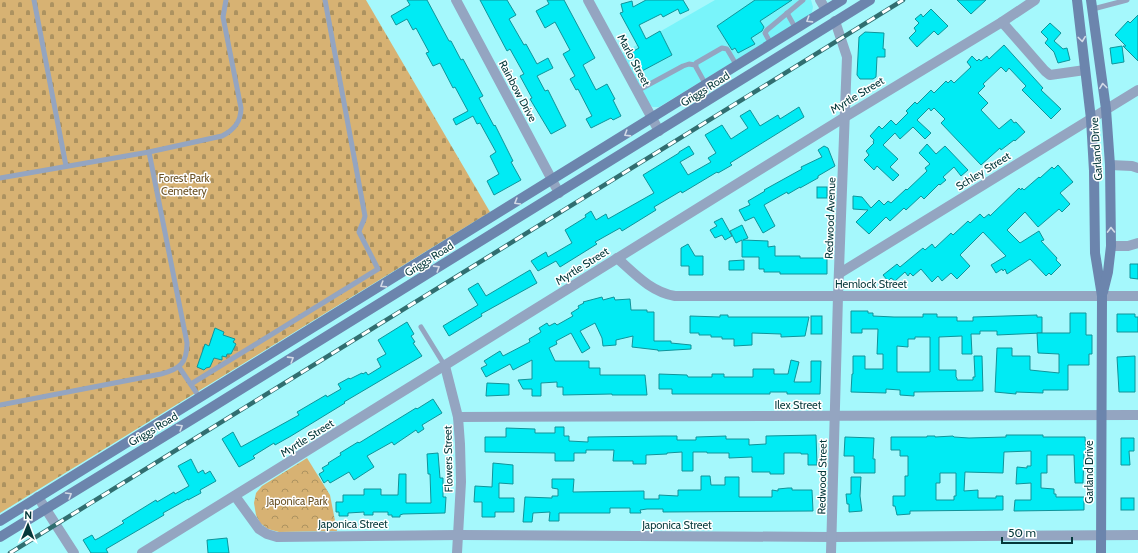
<svg xmlns="http://www.w3.org/2000/svg" width="1138" height="553" font-family="Cabin,sans-serif">
<style>
.built{fill:#79f4fa}
.forest{fill:url(#forest-crowns)}
.cemetery{fill:url(#cemetery-stones)}
.building{fill:#00ebf4;stroke:#10949a;fill-rule:evenodd}
.lines{fill:none;stroke-linecap:round;stroke-linejoin:round}
.service{stroke:#94a5c1;stroke-width:5}
.minor{stroke:#94a5c1;stroke-width:10}
.secondary{stroke:#6c85ad;stroke-width:10}
.rail-casing{stroke:#316e70;stroke-width:4.5}
.rail{stroke:#fff;stroke-width:3;stroke-dasharray:9;stroke-linecap:butt}
.oneway{stroke:#d3dae6}
.labels{text-anchor:middle;dominant-baseline:central;stroke-width:3;stroke-linejoin:round;paint-order:stroke}
.street-label{font-size:11px;fill:#05393b;stroke:#fff}
.park-label{font-size:11px;fill:#6a5124;stroke:#fff}
</style>
<defs>
<pattern id="forest-crowns" width="20" height="18" patternUnits="userSpaceOnUse"><rect width="20" height="18" fill="#d7b273"/><path d="M2 6a3 3 0 1 1 6 0M12 15a3 3 0 1 1 6 0" fill="none" stroke="#ac9260"/></pattern>
<pattern id="cemetery-stones" width="16" height="16" patternUnits="userSpaceOnUse"><rect width="16" height="16" fill="#d7b273"/><path d="M2 7V4a2 2 0 0 1 4 0v3zM10 15v-3a2 2 0 0 1 4 0v3z" fill="#ac9260"/></pattern>
</defs>
<rect width="100%" height="100%" fill="#a5f8fc"/>
<!-- built -->
<path class="built" d="M715 0H811L813 7 812 12 810 15 659 107H653L649 105 621 54Z"/>
<!-- forest -->
<path class="forest" d="M307 458 330 495 337 531 279 532 268 529 260 523 256 515 254 503 256 493 262 486Z"/>
<!-- cemetery -->
<path class="cemetery" d="M0 0H366L490 212 0 513Z"/>
<!-- building -->
<g class="building">
<path d="M407 0H427L449 41H451L461 60 463 59 483 96 479 98 494 126 495 125 513 161 511 162 521 180 494 195 487 181 499 174 490 156 496 152 480 123 477 124 473 116 456 125 453 119 468 111 455 87 453 88 440 63 433 66 426 53 429 52 416 28 413 30 407 19 396 25 391 16 410 5Z"/>
<path d="M480 0H507L516 15 509 19 524 45 526 44 537 64 548 58 553 68 537 76 545 91 548 90 566 126 551 134 530 99 532 98 520 76 524 74 510 49 507 51Z"/>
<path d="M547 0H564L595 58 583 65 596 90 607 84 615 99 613 100 621 116 613 120 611 118 591 128 586 119 592 116 578 89 576 90 570 79 575 76 563 54 570 50 555 22 545 28 536 11 549 4Z"/>
<path d="M646 0H683L689 10 680 14 678 9 663 17 661 14 639 25 646 39 660 31 672 55 642 71 632 52 639 48 620 13 623 12 621 4 632 1 633 7Z"/>
<path d="M755 0H792L760 21 764 27 762 31 751 38 755 44 738 53 735 48 732 50 717 26Z"/>
<path d="M957 0H986L971 14Z"/>
<path d="M931 9 948 26 938 35 934 31 917 47 909 38 916 31 914 28 919 23 915 19 921 14 923 17Z"/>
<path d="M1138 15V61L1123 46H1126L1115 35 1128 21 1130 23Z"/>
<path d="M1050 23 1061 33 1054 41 1063 49 1067 48 1070 60 1058 63 1054 52 1045 43 1048 39 1041 32Z"/>
<path d="M865 32 884 33 883 49H885V57H877L876 77 873 79H860L857 75 859 37Z"/>
<path d="M1004 45 1043 88 1041 90 1061 109 1051 119 1022 90 1026 86 1009 68 1006 72 1001 67 983 84 985 86 978 93 988 103 981 110 999 129 1011 119 1014 123 1016 122 1025 132 1015 141 1014 140 1001 150 1000 148 981 165 941 123 945 119 934 108 931 111 929 108 917 120 931 133 925 139 913 127 900 139 895 133 883 145 898 159 890 167 899 175 893 181 877 166 874 170 864 160 869 155 866 151 874 143 873 142 874 140 870 136 879 126 882 129 891 120 896 125 908 113 906 111 915 102 917 104 931 90 934 93 946 81 948 83 951 80 954 83 971 67 967 62 972 56 977 61 979 59 981 61 987 56 989 59Z"/>
<path d="M1122 46 1124 62 1112 64 1110 48Z"/>
<path d="M799 107 804 117 730 163 732 165 718 173 717 172 682 193 681 191 654 207 656 210 622 231 620 228 595 242 597 244 560 267 556 261 538 271 531 261 546 252 548 257 572 243 565 230 586 217 585 215 591 211 596 220 606 214 608 219 654 193 643 175 679 153V152L689 146 694 154 680 162 688 175 711 162 708 158 716 153 705 135 722 125 731 139 748 128 740 116 750 110 760 126 778 115 780 119Z"/>
<path d="M927 144 936 154 945 146 968 170 961 176 954 167 943 177 946 180 940 185 939 184 924 199 921 196 906 210 904 208 890 221 886 217 869 234 856 222 868 210 853 209V196L862 197 871 208 879 200 884 205 888 201 891 203 906 189 907 190 927 171 925 168 930 164 919 153Z"/>
<path d="M824 146 828 148 835 166 818 176V178L800 188V187L788 194 787 192 764 205 775 226 763 233 754 217 745 221 739 210 750 205 748 201 765 191 764 190 802 169 801 167 822 157 818 150Z"/>
<path d="M1058 165 1073 182 1060 193 1070 204 1062 212 1059 209 1038 227 1025 212 1007 230 1020 243 1039 231 1044 240 1041 241 1057 258 1056 260 1061 265 1051 275 1049 273 1046 276 1030 259 1007 274 1005 269 1003 271 1002 269 996 273 991 265 1006 256 983 232 960 255 970 266 957 279 951 273 942 281 938 276 932 282 921 269 913 276 910 273 908 276 905 272 895 281 891 278 888 281 883 275 897 264 900 267 923 248 925 250 932 244 935 248 951 233 953 235 968 221 970 223 980 214 984 218 989 214 990 216 1019 188 1021 190 1022 188 1024 190 1039 177 1040 178 1052 167 1054 169Z"/>
<rect x="817" y="187" width="10" height="11"/>
<path d="M722 218 732 236 725 240 722 235 715 238 710 230 717 226 714 222Z"/>
<path d="M742 225 748 238 743 240 768 241V247L775 246V256H800V258H827V274H780V272H764V269H759V257H742V240L736 243 730 231Z"/>
<path d="M688 244 695 256H703V275H689V266H681V248Z"/>
<path d="M744 260V270H729V261Z"/>
<path d="M1130 264H1138V279L1130 278Z"/>
<path d="M530 270 537 283 481 314 482 316 449 336 443 326 478 305 468 289 478 283 486 296Z"/>
<path d="M602 297 603 300 614 297 615 300 630 299 631 310H647V312H654V341H671V343L691 345V349L658 351V350L632 347 633 336 616 340V345L603 346 602 338 595 323 580 331 590 348 582 353 571 333 556 341 557 344 549 348 555 361H589V368H600V375H645L647 395H612V394L563 395V387H557V382L541 383V396H532V389H523L518 380 532 379V360L513 370 510 364 486 377 481 368 487 365 484 361 500 351 503 356 530 342 529 339 541 332 539 328 547 323 549 326 555 323 557 325 573 316 571 313 579 308 578 306 584 303 583 302Z"/>
<path d="M851 311H868V313H873V316L894 317H923V314H937V317H957V321H973V317L1037 315V317H1042V333L997 335V331H980V334H971L972 354H962V336L939 337V370H956V377L957 378V380H973V377H975L974 356H982L983 391 914 392V396L900 395V390L886 389V393L851 392 852 374H853V356H865V369H883V354H877L878 329H862V333H851ZM915 337H930V372H897V346L908 347V339H915Z"/>
<path d="M1070 313H1086V335H1092V354H1089V365H1068V390H1043V393L1016 392V394L995 392 997 348H1012V356H1030V370L1059 373V354L1038 353 1037 333H1070Z"/>
<path d="M1117 314H1135V317H1138V332H1117Z"/>
<path d="M720 315H728V317H809L805 336 781 337V334L752 333V345L734 346V339H722V337H711V335H699V333H690V316L720 317Z"/>
<rect x="811" y="316" width="11" height="18"/>
<path d="M407 322 414 334 411 336 415 342 413 343 422 356 344 402 345 403 291 436 275 445 274 443 253 456 255 458 239 467 222 439 233 432 241 447 299 415 297 412 326 395 327 397 341 389 338 384 349 378 350 379 362 373 363 374 366 372 368 375 381 367 377 359 386 354 378 340Z"/>
<path d="M215 328 224 332 223 335 235 339 233 342 236 344 231 354H227L226 357 222 356V360L214 358 210 367 206 368 204 370 197 367 205 344 209 346Z"/>
<path d="M1135 356V392H1119L1117 357Z"/>
<path d="M791 360 799 362 794 382H811V361H821L820 394H787V392H770V394H672V389H659V374L687 375 688 377H712V374H724V377H753V369H774V374H788Z"/>
<path d="M487 383 509 384V395L486 396Z"/>
<path d="M433 399 442 413 422 425 424 429 418 433 416 430 394 445 392 442 367 456 374 467 354 480 349 472 330 483 328 480 324 483 319 474 324 471 322 468 329 464 328 463 341 455 340 453 358 442 359 443 416 408 417 409Z"/>
<path d="M555 427H564V436H569V441L588 442V437L663 436H677V440H696V437L726 436V439H749V445L766 444V436L816 435 817 465H808V454H801V453H784V474H770V472H752V457L729 458V453H707V452H693V471H682V452L667 453V454L646 455V464H633V461H613L614 450H586V453H574V461H555V453L485 452V437H506V428L535 429V433H555Z"/>
<path d="M1006 435H1043V437H1085L1086 453H1084L1083 483H1075L1074 455H1047V473H1041V488L1054 489V494H1056V497H1084V510L1014 511 1015 500H1031V483L1016 484 1017 467 1027 468V466H1031V451L1004 452 1003 473 965 472 964 491 978 490V498H996V496H1003V510L910 511V514L897 515 895 506H893V496H905V476H908V456H900V450H891V437H927V436H935V437L953 436 954 437 969 438 1006 437ZM940 473H956V496H954V500H936V483H940Z"/>
<path d="M845 437 874 438 873 459H875V473H854V456H844Z"/>
<path d="M1121 438H1134V451H1129L1130 465H1121Z"/>
<path d="M438 453 440 478H443V497H446L445 513 403 514 400 515V517H392V515H388V512H373V515H364V512L348 513V516H339V512H336V502H343V495H364V489H381V495H398L399 474H406V503H431L430 474H428L427 454Z"/>
<path d="M191 459 198 473 203 470 205 474 210 471 216 481 200 490 201 493 188 500V499L163 513 164 515 106 549 108 553H91L83 540 92 535 95 540 99 538 124 523 122 521 156 500 157 502 174 492 175 494 189 486 178 466Z"/>
<path d="M493 463 513 465V484L499 483V498H514V512H495V517H482V502H474L475 486 492 487Z"/>
<path d="M701 476H710L711 485H725V477H739V497H772V490L778 491V489L788 488H792V490H812L813 511 663 512V509H647L640 510 641 513H630V508H610V513H559V521H549L550 512 533 513 532 522H523L525 497 552 498V496H558V489L552 488V479H574L573 492 644 491V499H659V495L678 496V490H701Z"/>
<path d="M851 477H861L860 496 862 511 849 512V504H847L846 494H851Z"/>
<rect x="1121" y="498" width="13" height="12"/>
<path d="M227 538 229 553H208L207 540Z"/>
</g>
<g class="lines">
<!-- service -->
<g class="service">
<path d="M34 0 66 166"/>
<path d="M1093 9 1127 0"/>
<path d="M787 13 796 29"/>
<path d="M771 44 765 33 767 30 803 0"/>
<path d="M706 85 696 67V63L722 48 727 49 737 66"/>
<path d="M637 91 683 66 689 64 695 65"/>
<path d="M0 178 149 152 222 136C234 130 241 122 241 108L223 17 226 0"/>
<path d="M421 327 445 366"/>
<path d="M179 367 200 398"/>
<path d="M191 384 378 269 359 232C360 227 364 222 365 216L325 0"/>
<path d="M0 405 161 374C180 369 187 363 187 343L149 152"/>
</g>
<!-- minor -->
<g class="minor">
<path d="M456 0 559 193"/>
<path d="M588 0 659 131"/>
<path d="M820 0 826 10"/>
<path d="M1002 22 1045 71 1050 75 1085 70"/>
<path d="M1110 165 1132 166 1138 168"/>
<path d="M1111 246H1128L1138 243"/>
<path d="M617 258C635 274 651 292 675 296H1138"/>
<path d="M840 273 1138 90"/>
<path d="M445 366 458 417 460 444 461 482 457 553"/>
<path d="M458 417 1138 415"/>
<path d="M235 496 259 529 267 534 277 537 459 535 832 537 1138 535"/>
<path d="M38 497 74 553"/>
<path d="M142 553 845 117 1002 22 1035 0"/>
<path d="M831 553 838 296 847 57 835 21"/>
</g>
<!-- secondary -->
<g class="secondary">
<path d="M1077 0 1091 119 1094 171 1095 253 1102 296 1101 553"/>
<path d="M1091 0 1106 109 1110 165 1111 246 1108 272 1103 292"/>
<path d="M0 521 842 0"/>
<path d="M0 537 209 409 870 0"/>
</g>
<!-- rail casing -->
<g class="rail-casing">
<path id="rail" d="M10 553 903 0"/>
</g>
<!-- rail -->
<use href="#rail" class="rail"/>
</g>
<!-- one-way arrows -->
<defs><path id="oneway-chevron" d="M-2-3.5L2.5 0L-2 3.5" fill="none" stroke-width="1.6" stroke-linecap="round" stroke-linejoin="round"/></defs>
<g class="oneway">
<use href="#oneway-chevron" transform="translate(809 20) rotate(148)"/>
<use href="#oneway-chevron" transform="translate(1082 39) rotate(83)"/>
<use href="#oneway-chevron" transform="translate(1103 86) rotate(-97)"/>
<use href="#oneway-chevron" transform="translate(627 134) rotate(148)"/>
<use href="#oneway-chevron" transform="translate(517 202) rotate(149)"/>
<use href="#oneway-chevron" transform="translate(1111 230) rotate(-91)"/>
<use href="#oneway-chevron" transform="translate(437 268) rotate(-32)"/>
<use href="#oneway-chevron" transform="translate(383 285) rotate(148)"/>
<use href="#oneway-chevron" transform="translate(291 359) rotate(-32)"/>
<use href="#oneway-chevron" transform="translate(180 427) rotate(-31)"/>
<use href="#oneway-chevron" transform="translate(69 495) rotate(-31)"/>
</g>
<g class="labels">
<!-- street labels -->
<g class="street-label">
<text transform="translate(634 60) rotate(62)">Marlo Street</text>
<text transform="translate(705 89) rotate(-32)">Griggs Road</text>
<text transform="translate(518 91) rotate(62)">Rainbow Drive</text>
<text transform="translate(857 95) rotate(-31)">Myrtle Street</text>
<text transform="translate(1096 149) rotate(-94)">Garland Drive</text>
<text transform="translate(983 171) rotate(-32)">Schley Street</text>
<text transform="translate(830 218) rotate(-88)">Redwood Avenue</text>
<text transform="translate(429 259) rotate(-32)">Griggs Road</text>
<text transform="translate(582 266) rotate(-32)">Myrtle Street</text>
<text x="871" y="284">Hemlock Street</text>
<text x="798" y="405">Ilex Street</text>
<text transform="translate(153 429) rotate(-31)">Griggs Road</text>
<text transform="translate(307 438) rotate(-32)">Myrtle Street</text>
<text transform="translate(448 459) rotate(-91)">Flowers Street</text>
<text transform="translate(1089 472) rotate(-90)">Garland Drive</text>
<text transform="translate(822 477) rotate(-89)">Redwood Street</text>
<text x="353" y="524">Japonica Street</text>
<text x="677" y="525">Japonica Street</text>
</g>
<!-- park labels -->
<g class="park-label">
<text x="184" y="178">Forest Park<tspan x="184" dy="13">Cemetery</tspan></text>
<text x="297" y="501">Japonica Park</text>
</g>
</g>
<!-- north arrow -->
<g transform="translate(28 525) rotate(1)" stroke="#ffffff" stroke-width="3" paint-order="stroke">
<path d="M0-3L7 15L0 10L-7 15Z" fill="#05393b"/>
<text y="-6" font-size="11" font-weight="bold" text-anchor="middle" fill="#05393b">N</text>
</g>
<!-- scale -->
<path d="M1002 537v6h70v-6" fill="none" stroke="#05393b" stroke-width="2"/>
<text x="1008" y="537" font-size="12" fill="#05393b" stroke="#ffffff" stroke-width="3" paint-order="stroke">50 m</text>
</svg>
